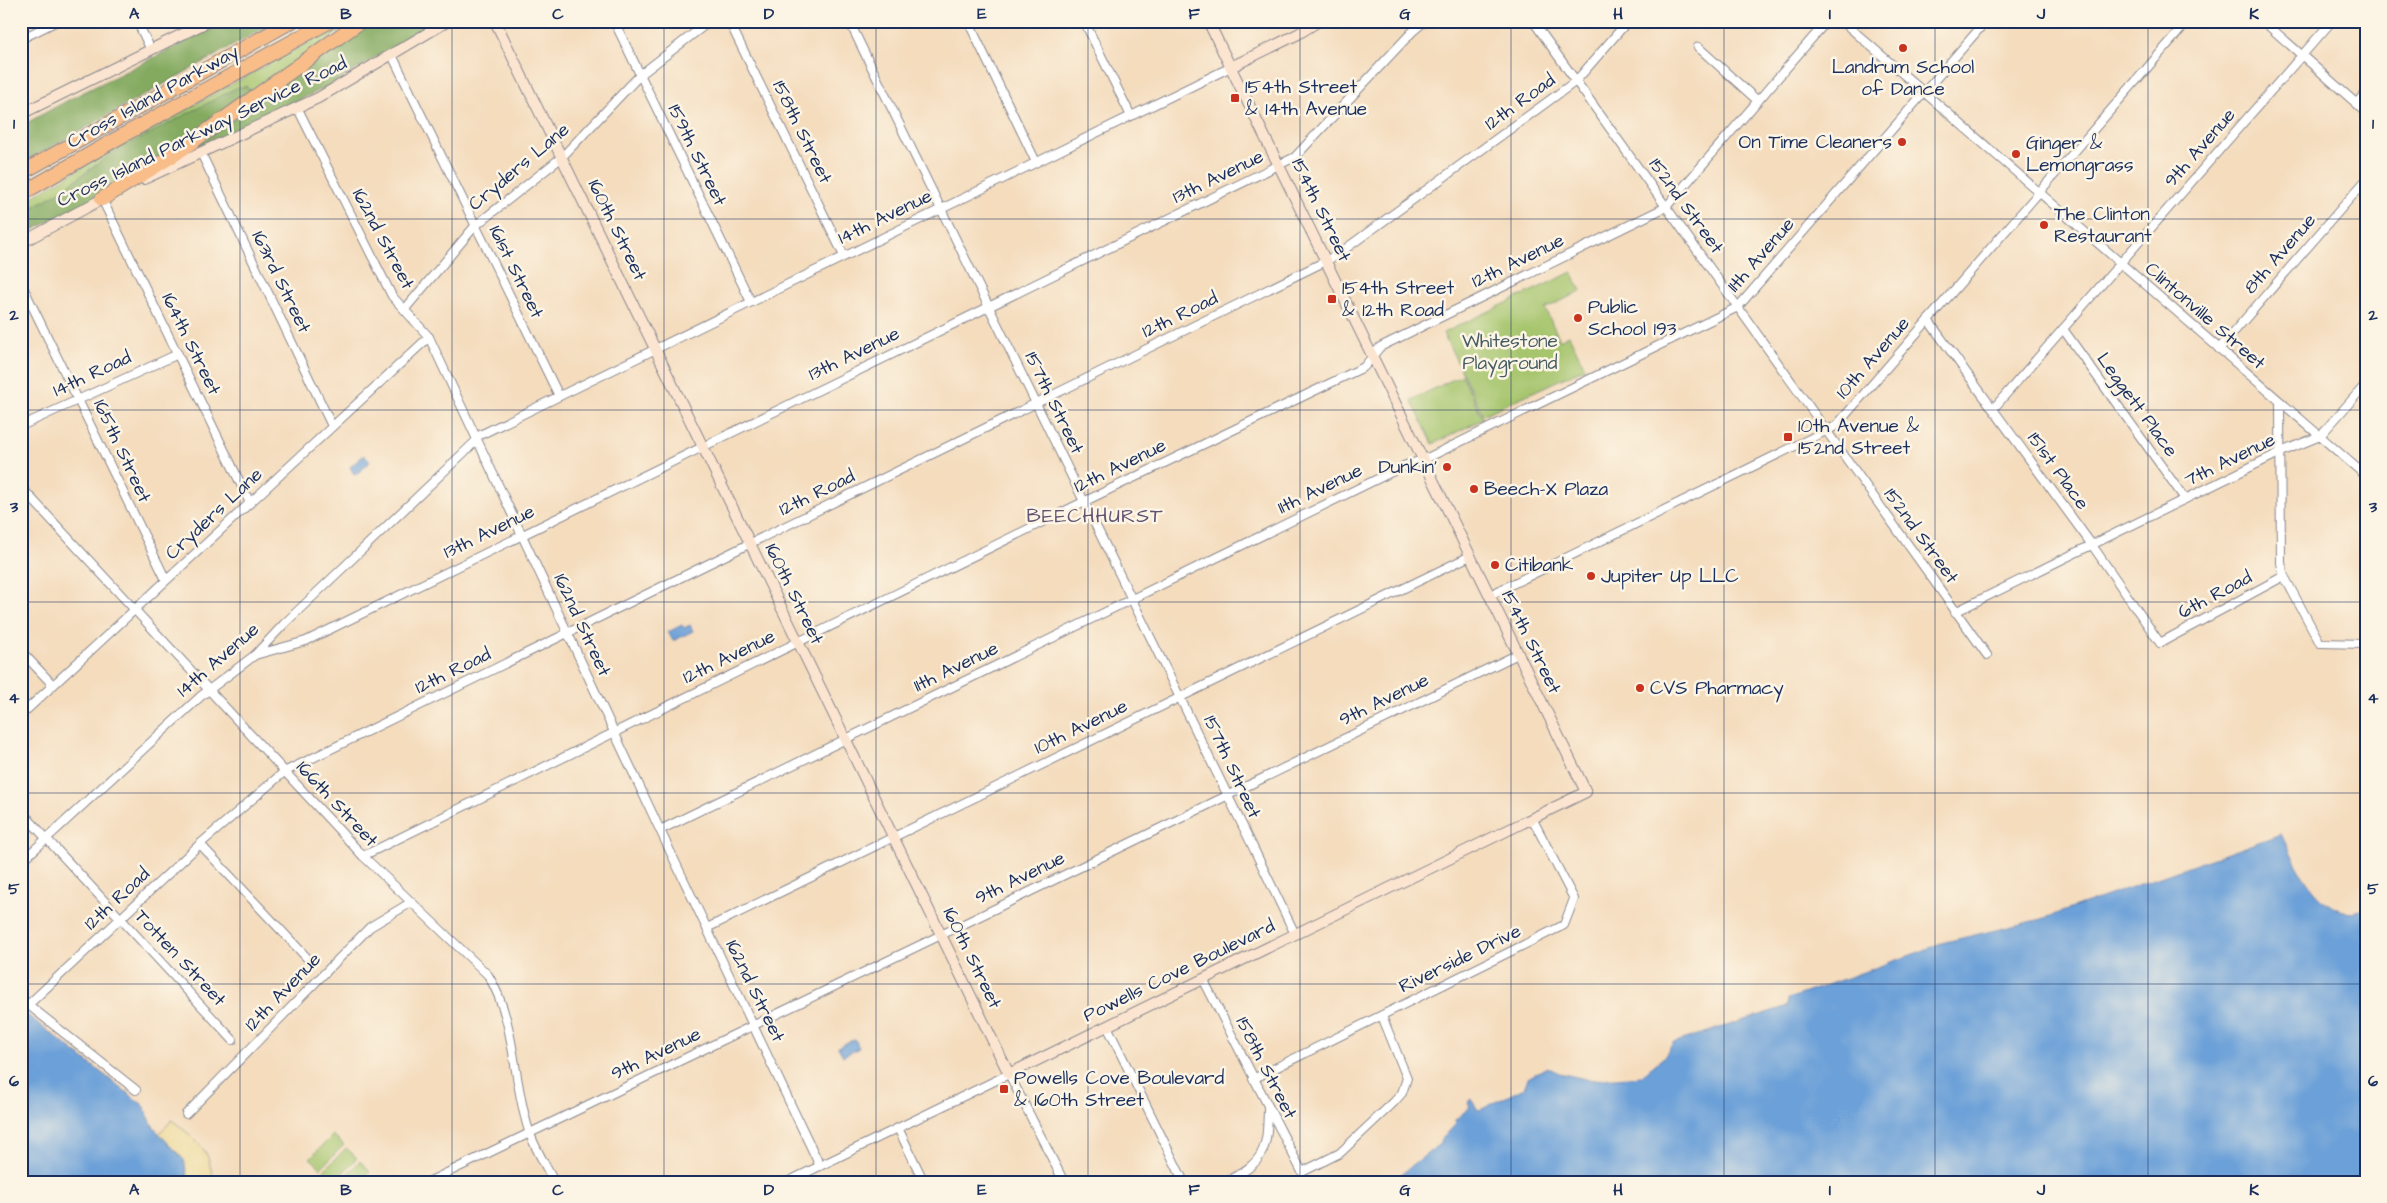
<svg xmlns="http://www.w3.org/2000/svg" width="2387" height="1203" font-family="'Architects Daughter',sans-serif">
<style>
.green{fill:#a6c56d;stroke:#607a66}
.forest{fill:#84aa60;stroke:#506c5f}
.sand{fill:#eeda9e;stroke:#84847e}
.water{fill:#6ca0d8;stroke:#44689b}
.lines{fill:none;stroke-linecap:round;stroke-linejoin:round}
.street-casing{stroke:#88868e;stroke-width:10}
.secondary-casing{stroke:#88868e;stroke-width:12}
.highway-casing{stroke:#88868e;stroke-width:16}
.street{stroke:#fff;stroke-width:8}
.secondary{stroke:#fce5d0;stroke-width:10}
.highway{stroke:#f8bd89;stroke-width:14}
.grid{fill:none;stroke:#1b2f5e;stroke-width:1;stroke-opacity:0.55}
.poi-dot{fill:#c8321e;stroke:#fcf5e5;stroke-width:2}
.labels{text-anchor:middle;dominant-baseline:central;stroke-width:5;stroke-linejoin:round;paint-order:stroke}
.poi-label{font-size:19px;fill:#1b2f5e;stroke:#fcf5e5;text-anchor:start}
.street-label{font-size:19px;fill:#1b2f5e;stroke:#fcf5e5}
.park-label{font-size:19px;fill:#455c62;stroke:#fcf5e5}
.neighbourhood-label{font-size:20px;letter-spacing:1px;fill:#605270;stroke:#fcf5e5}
.neatline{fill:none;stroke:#1b2f5e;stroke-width:2}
.grid-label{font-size:16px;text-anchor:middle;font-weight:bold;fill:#1b2f5e}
</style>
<rect width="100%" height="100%" fill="#fcf5e5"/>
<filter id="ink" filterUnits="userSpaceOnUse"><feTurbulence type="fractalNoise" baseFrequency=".02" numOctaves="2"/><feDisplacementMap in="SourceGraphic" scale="10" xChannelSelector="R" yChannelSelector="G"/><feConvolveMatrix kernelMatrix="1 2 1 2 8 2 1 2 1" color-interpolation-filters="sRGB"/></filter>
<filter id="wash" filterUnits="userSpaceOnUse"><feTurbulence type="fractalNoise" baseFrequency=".0096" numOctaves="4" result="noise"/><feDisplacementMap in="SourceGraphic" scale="20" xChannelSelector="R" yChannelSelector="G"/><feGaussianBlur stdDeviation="1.12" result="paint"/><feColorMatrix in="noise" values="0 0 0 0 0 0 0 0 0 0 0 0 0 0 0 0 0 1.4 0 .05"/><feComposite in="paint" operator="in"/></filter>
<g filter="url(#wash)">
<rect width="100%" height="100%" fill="#f4dcbd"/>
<!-- green -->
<g class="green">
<path d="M348 21H354L140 173 21 236V203L137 136Z"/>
<path d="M1572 272 1581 291 1545 309 1560 340 1569 335 1585 368 1483 415 1443 333Z"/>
<path d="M1462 375 1483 419 1433 444 1411 400Z"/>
<path d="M333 1135 344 1145 321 1168 310 1158Z"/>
<path d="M346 1148 357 1158 334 1182 323 1171Z"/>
<path d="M360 1161 370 1172 360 1182H339Z"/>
</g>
<!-- forest -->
<g class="forest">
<path d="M227 21H277L21 164V126L72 98Z"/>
<path d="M368 21H436L329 86 184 155Z"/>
<path d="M246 86 251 93 123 183 21 236V214L59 192 111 154 236 88Z"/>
</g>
<!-- sand -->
<path class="sand" d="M172 1120C184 1130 199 1141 207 1155 211 1165 210 1173 217 1182H188L184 1160 159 1134Z"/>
<!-- water -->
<g class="water">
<path d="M364 455 370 462 357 474H354L350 467Z"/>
<path d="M682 625 684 628 690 625 693 631 673 641 668 632Z"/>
<path d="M2281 834C2295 862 2324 928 2366 908V1182H1397L1398 1177 1442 1142 1441 1140 1456 1124 1455 1120 1470 1107 1468 1102 1472 1099 1477 1109 1480 1110 1524 1088 1528 1078 1547 1067 1559 1073 1590 1080 1641 1076 1665 1056 1673 1043 1788 1006V999L1922 951 1941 943 2042 919Z"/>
<path d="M21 1010 143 1105 154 1128 184 1160 188 1182H21Z"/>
<path d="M855 1039 859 1048 843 1056 838 1047Z"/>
</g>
</g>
<g filter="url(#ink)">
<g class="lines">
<!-- street casing -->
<g class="street-casing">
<g id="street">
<path d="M137 21 151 50"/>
<path d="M614 21 751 302"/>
<path d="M729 21 844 256"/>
<path d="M849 21C997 326 1148 629 1295 934"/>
<path d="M968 21 1036 162"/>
<path d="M1084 21 1131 116"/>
<path d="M1533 21 1987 655"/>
<path d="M1842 21 2366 476"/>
<path d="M2263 21 2366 112"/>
<path d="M21 39 57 21"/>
<path d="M1698 47 1758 101"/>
<path d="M392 55 559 396"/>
<path d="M2356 104 2366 92"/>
<path d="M298 109 392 296 429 337 660 830 820 1166"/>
<path d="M201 153 332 426"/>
<path d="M102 199 250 503"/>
<path d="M21 283 166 580"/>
<path d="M405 309 475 226 562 157 640 75 710 21"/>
<path d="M1928 320 2092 545 2160 643 2284 576"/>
<path d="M2063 329 2185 499"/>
<path d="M2219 349 2366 180"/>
<path d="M2280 402 2281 563 2284 576 2320 643 2366 644"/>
<path d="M1993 409 2332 21"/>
<path d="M21 426 178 354"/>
<path d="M476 437 1231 67"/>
<path d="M21 487 363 856 488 975C517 1022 512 1083 530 1134 536 1150 546 1166 554 1182"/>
<path d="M1490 595 1836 426 2188 21"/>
<path d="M1955 612 2281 452 2320 436 2366 384"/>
<path d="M21 651 53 685"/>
<path d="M255 655 306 641 1295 157 1412 32 1425 21"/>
<path d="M21 715 429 337"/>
<path d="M21 811 233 1040"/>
<path d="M660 830 1406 465 1423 460 1738 307 1986 21"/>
<path d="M200 844 309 960"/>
<path d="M363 856 1075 506 1364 367 1380 347 1666 207 1827 21"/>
<path d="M21 862 201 696 255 655 284 624 477 440"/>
<path d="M707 928 1470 556"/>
<path d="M1203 979 1302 1172 1340 1153 1394 1102 1402 1093 1407 1078 1382 1016"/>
<path d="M21 999 136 1090"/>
<path d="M29 1004 200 844 284 772 1326 261 1341 252 1576 81 1628 21"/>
<path d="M1107 1026 1184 1182"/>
<path d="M1253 1079 1564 925 1574 899 1532 818"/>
<path d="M186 1114 370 927 410 903"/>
<path d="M898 1128 924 1182"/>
<path d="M428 1182 941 935 1518 654"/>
<path d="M787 1182 1009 1074 1064 1182"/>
<path d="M1225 1182C1265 1162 1267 1151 1268 1109"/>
</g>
</g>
<!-- secondary casing -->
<g class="secondary-casing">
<g id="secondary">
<path d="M495 21 1009 1074 1586 792 1208 21"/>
<path d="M1231 67 1298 34 1319 21"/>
<path d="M21 114 209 21"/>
<path d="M144 179 318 98 448 21"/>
<path d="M21 243 106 197"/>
</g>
</g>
<!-- highway casing -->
<g class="highway-casing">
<g id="highway">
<path d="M21 173 292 21"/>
<path d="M21 194 118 138 330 21"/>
<path d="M102 199 175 154 361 21"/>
</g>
</g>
<!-- street -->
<use href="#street" class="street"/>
<!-- secondary -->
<use href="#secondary" class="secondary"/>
<!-- highway -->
<use href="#highway" class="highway"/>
</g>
</g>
<!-- grid -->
<path class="grid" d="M240 21V1182M452 21V1182M664 21V1182M876 21V1182M1088 21V1182M1300 21V1182M1511 21V1182M1724 21V1182M1935 21V1182M2148 21V1182M21 219H2366M21 410H2366M21 602H2366M21 793H2366M21 984H2366"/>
<!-- markers -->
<g class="poi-dot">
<circle cx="1903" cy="48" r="5"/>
<rect x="1230" y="93" width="10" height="10" rx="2.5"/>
<circle cx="1902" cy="142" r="5"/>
<circle cx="2016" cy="154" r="5"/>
<circle cx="2044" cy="225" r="5"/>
<rect x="1327" y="294" width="10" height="10" rx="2.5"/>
<circle cx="1578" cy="318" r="5"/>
<rect x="1783" y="432" width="10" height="10" rx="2.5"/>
<circle cx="1447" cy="467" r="5"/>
<circle cx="1474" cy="489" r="5"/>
<circle cx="1495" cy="565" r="5"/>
<circle cx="1591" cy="576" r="5"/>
<circle cx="1640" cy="688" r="5"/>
<rect x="999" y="1084" width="10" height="10" rx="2.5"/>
</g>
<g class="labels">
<!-- poi labels -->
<g class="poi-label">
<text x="1903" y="67" text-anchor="middle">Landrum School<tspan x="1903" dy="22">of Dance</tspan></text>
<text x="1245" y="87">154th Street<tspan x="1245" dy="22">&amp; 14th Avenue</tspan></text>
<text x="1892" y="142" text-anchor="end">On Time Cleaners</text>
<text x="2026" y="143">Ginger &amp;<tspan x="2026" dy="22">Lemongrass</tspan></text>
<text x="2054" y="214">The Clinton<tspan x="2054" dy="22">Restaurant</tspan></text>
<text x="1342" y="288">154th Street<tspan x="1342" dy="22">&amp; 12th Road</tspan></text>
<text x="1588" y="307">Public<tspan x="1588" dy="22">School 193</tspan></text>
<text x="1798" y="426">10th Avenue &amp;<tspan x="1798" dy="22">152nd Street</tspan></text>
<text x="1437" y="467" text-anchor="end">Dunkin'</text>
<text x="1484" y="489">Beech-X Plaza</text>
<text x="1505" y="565">Citibank</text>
<text x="1601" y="576">Jupiter Up LLC</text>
<text x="1650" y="688">CVS Pharmacy</text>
<text x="1014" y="1078">Powells Cove Boulevard<tspan x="1014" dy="22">&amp; 160th Street</tspan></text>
</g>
<!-- street labels -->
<g class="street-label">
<text transform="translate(153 97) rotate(-29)">Cross Island Parkway</text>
<text transform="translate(1520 102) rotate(-36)">12th Road</text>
<text transform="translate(202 132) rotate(-26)">Cross Island Parkway Service Road</text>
<text transform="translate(802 132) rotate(64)">158th Street</text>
<text transform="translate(2200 148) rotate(-49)">9th Avenue</text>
<text transform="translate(697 155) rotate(64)">159th Street</text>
<text transform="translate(519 167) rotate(-40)">Cryders Lane</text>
<text transform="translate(1218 177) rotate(-26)">13th Avenue</text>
<text transform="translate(1686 206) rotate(54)">152nd Street</text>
<text transform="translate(1321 210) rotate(64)">154th Street</text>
<text transform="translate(885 217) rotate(-26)">14th Avenue</text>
<text transform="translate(617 230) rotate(64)">160th Street</text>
<text transform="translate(383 239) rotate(62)">162nd Street</text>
<text transform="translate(2280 254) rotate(-49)">8th Avenue</text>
<text transform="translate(1761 255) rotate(-49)">11th Avenue</text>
<text transform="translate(1518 261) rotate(-26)">12th Avenue</text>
<text transform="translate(516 272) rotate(64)">161st Street</text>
<text transform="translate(281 282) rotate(64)">163rd Street</text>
<text transform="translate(1180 315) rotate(-26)">12th Road</text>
<text transform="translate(2205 316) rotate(41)">Clintonville Street</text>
<text transform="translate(191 344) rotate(64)">164th Street</text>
<text transform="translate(854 354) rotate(-26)">13th Avenue</text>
<text transform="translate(1873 358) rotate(-49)">10th Avenue</text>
<text transform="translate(92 374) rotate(-25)">14th Road</text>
<text transform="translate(1054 403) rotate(64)">157th Street</text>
<text transform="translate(2137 405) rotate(54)">Leggett Place</text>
<text transform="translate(122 451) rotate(65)">165th Street</text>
<text transform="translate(2230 460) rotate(-26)">7th Avenue</text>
<text transform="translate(1120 466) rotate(-26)">12th Avenue</text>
<text transform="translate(2058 471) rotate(54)">151st Place</text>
<text transform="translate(1320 489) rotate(-26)">11th Avenue</text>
<text transform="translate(817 493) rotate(-26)">12th Road</text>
<text transform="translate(214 514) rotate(-43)">Cryders Lane</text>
<text transform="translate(489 532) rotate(-26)">13th Avenue</text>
<text transform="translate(1921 536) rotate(54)">152nd Street</text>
<text transform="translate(794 594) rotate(64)">160th Street</text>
<text transform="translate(2215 595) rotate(-28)">6th Road</text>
<text transform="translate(582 625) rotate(65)">162nd Street</text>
<text transform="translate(1531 642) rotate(64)">154th Street</text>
<text transform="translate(729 657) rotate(-26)">12th Avenue</text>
<text transform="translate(218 660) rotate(-41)">14th Avenue</text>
<text transform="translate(956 667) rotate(-26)">11th Avenue</text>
<text transform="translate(453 671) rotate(-26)">12th Road</text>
<text transform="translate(1384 700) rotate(-26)">9th Avenue</text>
<text transform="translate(1081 727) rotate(-26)">10th Avenue</text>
<text transform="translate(1232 767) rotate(65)">157th Street</text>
<text transform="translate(337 804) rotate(47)">166th Street</text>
<text transform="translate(1020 878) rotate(-26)">9th Avenue</text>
<text transform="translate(117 899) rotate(-43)">12th Road</text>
<text transform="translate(180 958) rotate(47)">Totten Street</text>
<text transform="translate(972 958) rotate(64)">160th Street</text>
<text transform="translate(1460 959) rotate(-26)">Riverside Drive</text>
<text transform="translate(1179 971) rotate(-26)">Powells Cove Boulevard</text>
<text transform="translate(755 991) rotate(64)">162nd Street</text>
<text transform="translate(283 992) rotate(-46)">12th Avenue</text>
<text transform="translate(656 1054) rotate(-26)">9th Avenue</text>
<text transform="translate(1266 1068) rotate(63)">158th Street</text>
</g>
<!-- park labels -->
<g class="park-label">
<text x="1510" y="341">Whitestone<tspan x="1510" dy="22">Playground</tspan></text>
</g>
<!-- neighbourhood labels -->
<g class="neighbourhood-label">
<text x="1095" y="516">BEECHHURST</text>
</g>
</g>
<!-- margin -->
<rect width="2387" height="1203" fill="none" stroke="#fcf5e5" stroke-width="55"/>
<rect x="28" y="28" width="2332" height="1148" class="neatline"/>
<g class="grid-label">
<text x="134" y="19">A</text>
<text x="346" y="19">B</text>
<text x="558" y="19">C</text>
<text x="769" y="19">D</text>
<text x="982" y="19">E</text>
<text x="1194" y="19">F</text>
<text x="1405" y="19">G</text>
<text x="1618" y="19">H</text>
<text x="1830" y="19">I</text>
<text x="2041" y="19">J</text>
<text x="2254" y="19">K</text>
<text x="14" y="129">1</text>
<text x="2373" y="129">1</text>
<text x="14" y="320">2</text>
<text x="2373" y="320">2</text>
<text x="14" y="512">3</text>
<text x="2373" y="512">3</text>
<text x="14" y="703">4</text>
<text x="2373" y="703">4</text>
<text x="14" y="894">5</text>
<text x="2373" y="894">5</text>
<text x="14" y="1086">6</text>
<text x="2373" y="1086">6</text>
<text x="134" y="1195">A</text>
<text x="346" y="1195">B</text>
<text x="558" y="1195">C</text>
<text x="769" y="1195">D</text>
<text x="982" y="1195">E</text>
<text x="1194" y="1195">F</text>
<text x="1405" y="1195">G</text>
<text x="1618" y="1195">H</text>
<text x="1830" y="1195">I</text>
<text x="2041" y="1195">J</text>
<text x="2254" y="1195">K</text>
</g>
</svg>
